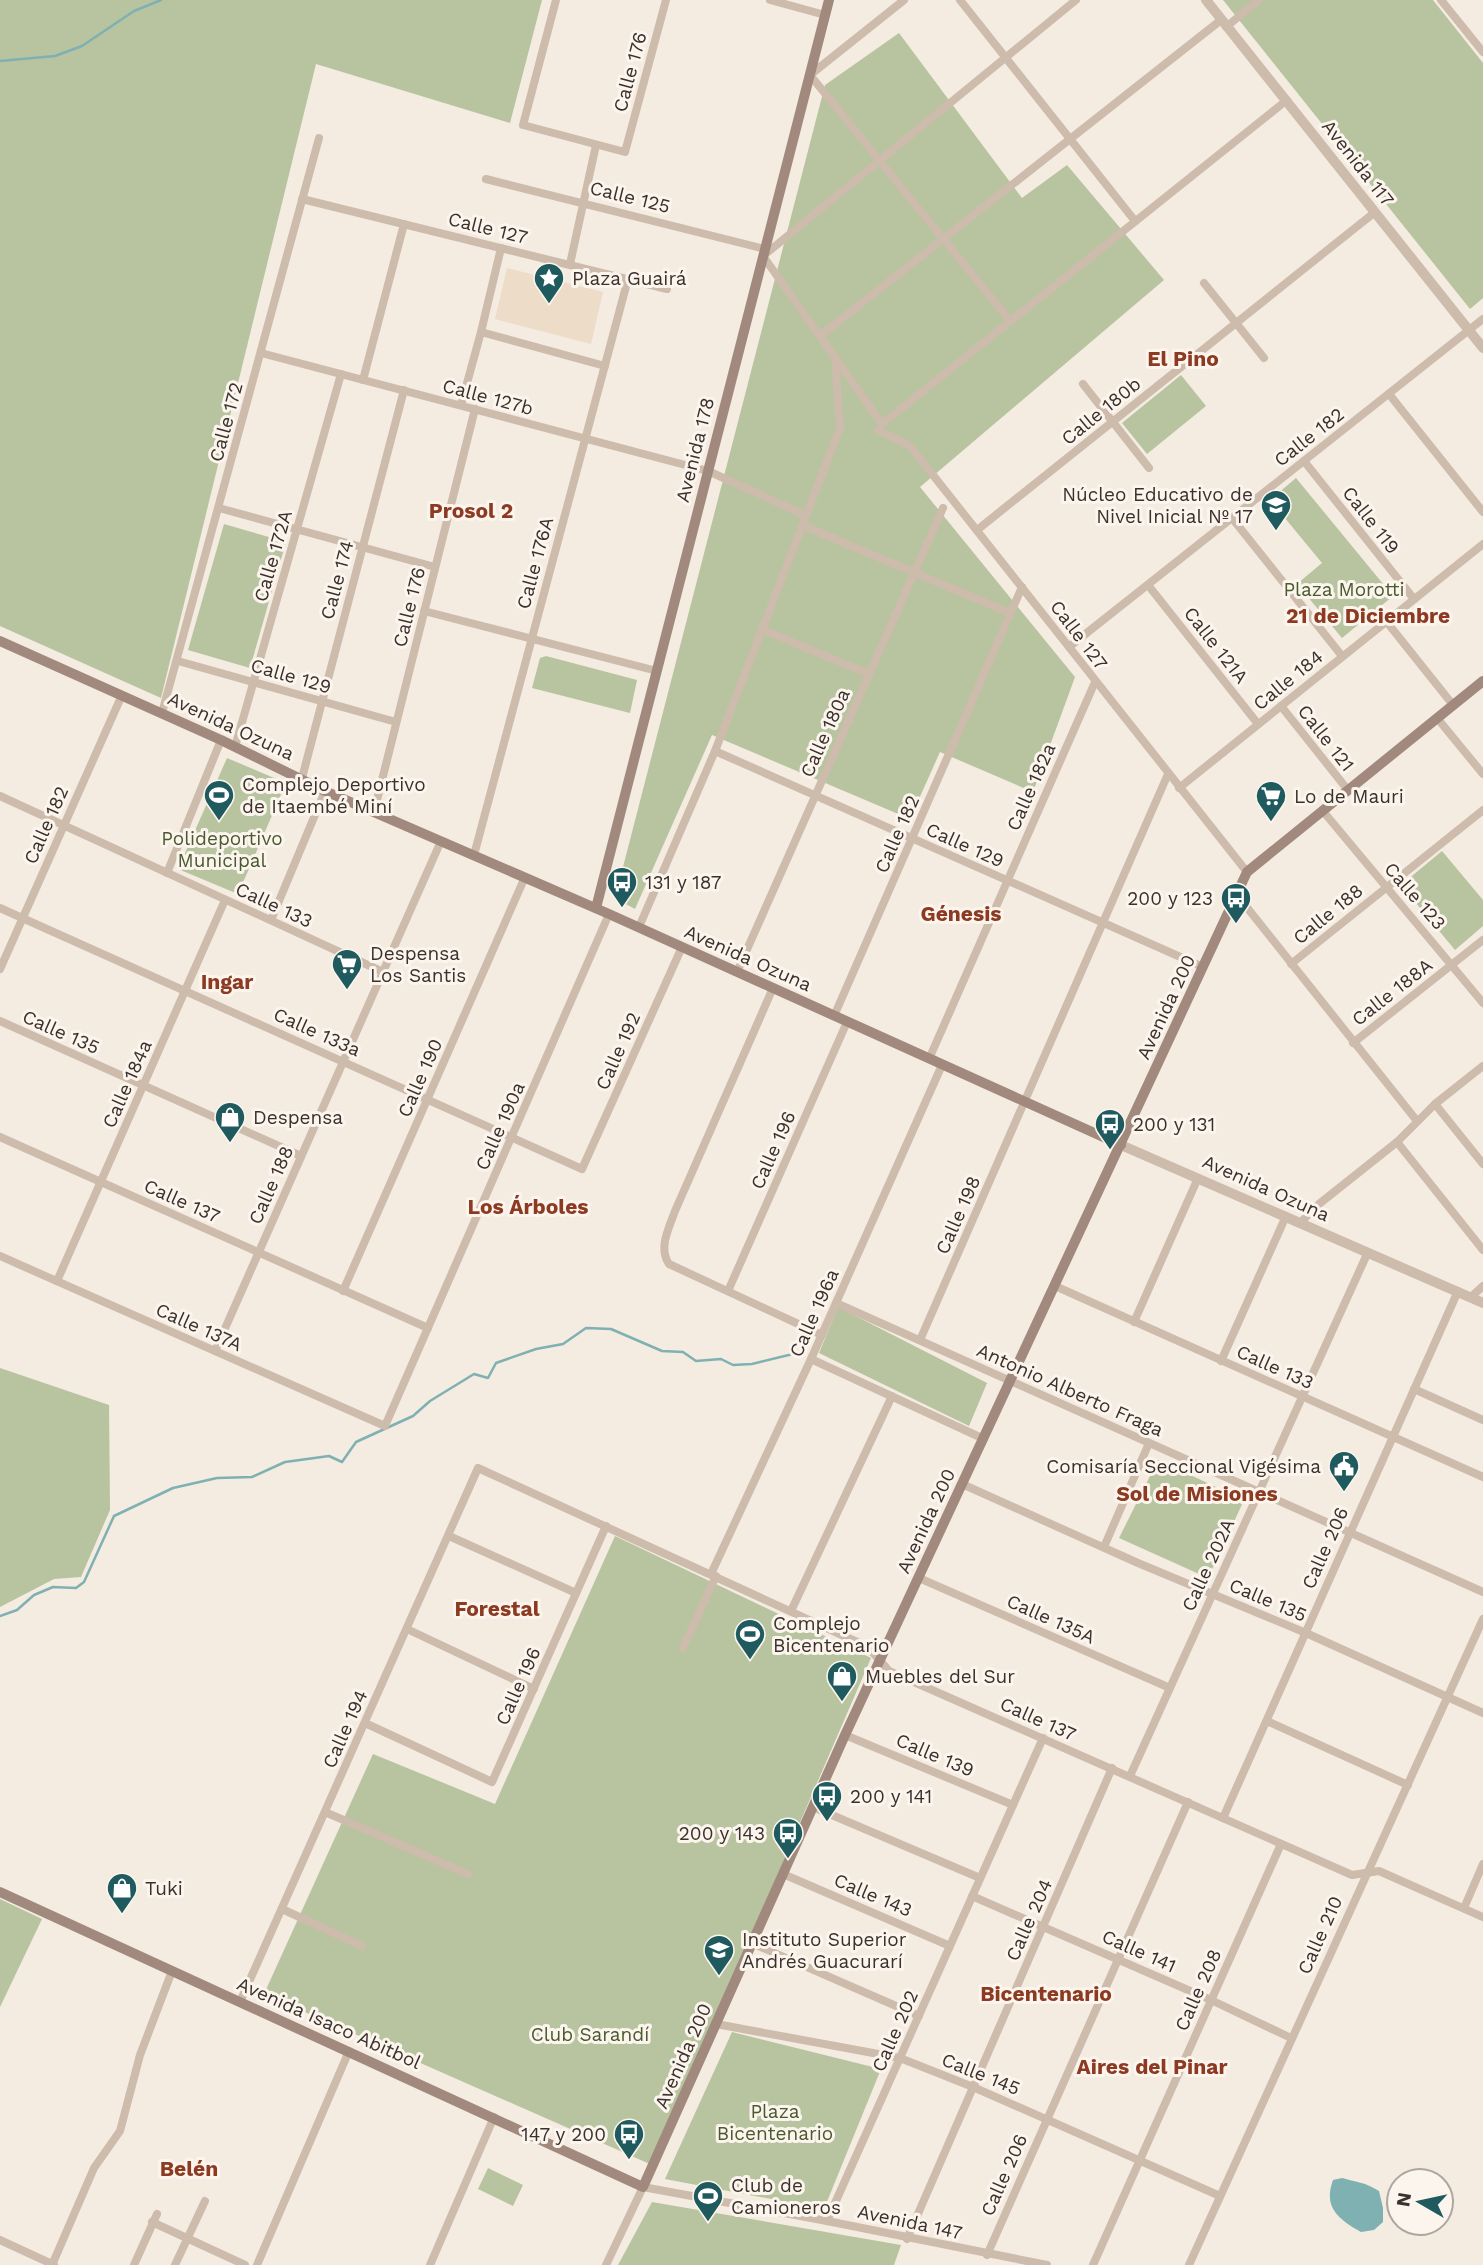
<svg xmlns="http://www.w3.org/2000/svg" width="1483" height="2265" font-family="'Work Sans',sans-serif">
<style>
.green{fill:#b8c4a0}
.plaza{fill:#ecdcc8}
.water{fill:#7fb0b2}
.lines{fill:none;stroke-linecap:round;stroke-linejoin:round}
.stream{stroke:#7fb0b2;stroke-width:2.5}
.minor{stroke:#cdbbac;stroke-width:8}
.tertiary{stroke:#cdbbac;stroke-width:10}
.secondary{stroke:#a18a7d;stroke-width:10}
.labels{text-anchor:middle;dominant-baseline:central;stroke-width:6;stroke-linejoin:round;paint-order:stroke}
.street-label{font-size:19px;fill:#3b302b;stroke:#fbf5ee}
.poi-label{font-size:19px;fill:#3b302b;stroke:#fbf5ee;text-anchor:start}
.park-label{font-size:19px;fill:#4a5a2e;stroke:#fbf5ee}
.neighbourhood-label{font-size:21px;font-weight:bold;fill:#8c3b22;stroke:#fbf5ee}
</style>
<rect width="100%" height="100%" fill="#f4ebe1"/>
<!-- green -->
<g class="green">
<path d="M0 0H542L510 123 316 64 161 698 0 626Z"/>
<path d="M1223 0H1433L1483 63V298L1470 309Z"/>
<path d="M899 33 1022 198 1067 165 1164 280 920 487 1075 677 1033 792 940 752 910 819 712 735 635 909 615 898 825 85Z"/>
<path d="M1181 375 1206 406 1147 454 1122 423Z"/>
<path d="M1296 478 1393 596 1342 638 1297 584 1322 563 1270 500Z"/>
<path d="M224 524 286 542 250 668 188 650Z"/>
<path d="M546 656 637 680 630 713 532 688 540 658Z"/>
<path d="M227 758 286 783 238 894 178 869Z"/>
<path d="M1442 851 1483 900V926L1455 950 1401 885Z"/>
<path d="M838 1307 987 1383 969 1426 819 1353Z"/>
<path d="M0 1368 109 1405 110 1510 81 1577 54 1579 0 1607Z"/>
<path d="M1158 1460 1244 1500 1208 1578 1119 1538Z"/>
<path d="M615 1536 871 1658 652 2165 264 1994 373 1754 495 1804Z"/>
<path d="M0 1899 42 1919 0 2007Z"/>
<path d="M732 2032 881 2069 824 2209 665 2179Z"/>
<path d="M488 2168 523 2185 513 2206 478 2189Z"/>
<path d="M652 2202 901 2245 894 2265H618Z"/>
</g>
<!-- plaza -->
<path class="plaza" d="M507 268 603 292 591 344 495 319Z"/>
<!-- water -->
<path class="water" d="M1342 2178C1359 2183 1362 2181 1379 2191L1383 2208V2222L1374 2230 1361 2232C1338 2219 1323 2207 1333 2180Z"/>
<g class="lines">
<!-- stream -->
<g class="stream">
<path d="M0 61 55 56 82 46 134 11 161 0"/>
<path d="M0 1616 17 1610 34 1595 53 1587 76 1588 84 1582 114 1516 173 1488 217 1478 252 1477 285 1462 329 1456 342 1462 356 1442 413 1416 430 1401 474 1374 488 1378 496 1363 536 1349 563 1344 586 1328 611 1329 662 1351 683 1352 696 1361 721 1359 733 1365 752 1364 801 1352"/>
</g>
<!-- minor -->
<g class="minor">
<path d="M556 0 523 125 625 152 666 0"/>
<path d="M770 0 825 15"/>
<path d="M904 0 810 75 1010 321"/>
<path d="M960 0 1135 221"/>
<path d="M1076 0 763 256 882 424 1287 100"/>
<path d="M1441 0 1483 52"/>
<path d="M1226 27 1259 0"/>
<path d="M486 179 765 249"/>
<path d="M302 199 667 289"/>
<path d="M570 264 596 145"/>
<path d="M1204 283 1264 358"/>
<path d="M481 332 605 366"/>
<path d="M820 336 1221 20"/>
<path d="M261 353 708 471 805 515"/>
<path d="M363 380 404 224"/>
<path d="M1083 384 1149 468"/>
<path d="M1389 394 1483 512"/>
<path d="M461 405 481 332 501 248"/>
<path d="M878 430 910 446 1247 872"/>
<path d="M1304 461 1414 599"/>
<path d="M219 508 435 567"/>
<path d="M1232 518 1342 656"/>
<path d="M802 525 1010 613"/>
<path d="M977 530 1375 212"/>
<path d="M1148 585 1258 724"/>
<path d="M424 611 657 671"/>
<path d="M1386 621 1453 705"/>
<path d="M761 629 869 674"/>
<path d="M1069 647 1483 319"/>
<path d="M178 661 396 722"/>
<path d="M1281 706 1347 789"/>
<path d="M162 713 319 138"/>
<path d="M1437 718 1483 774"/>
<path d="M235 747 341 374"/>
<path d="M715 751 1203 967"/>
<path d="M302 778 404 390"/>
<path d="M1179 788 1483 544"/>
<path d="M0 796 383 972"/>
<path d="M1322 810 1483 1003"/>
<path d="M374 812 475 409"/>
<path d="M474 855 628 279"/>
<path d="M167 873 221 740"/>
<path d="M1237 895 1417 1121"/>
<path d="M0 908 582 1169 682 947"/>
<path d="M271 920 325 791"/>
<path d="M639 927 715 751 840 428 835 357"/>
<path d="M1291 964 1483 810"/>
<path d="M0 969 122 695"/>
<path d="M737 972 943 508"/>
<path d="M773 988 675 1211C669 1228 658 1248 669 1264L822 1335"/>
<path d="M834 1016 1022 587"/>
<path d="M0 1021 301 1156"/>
<path d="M1353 1043 1483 940"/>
<path d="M929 1059 1095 682"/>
<path d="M1435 1104 1483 1164"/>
<path d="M0 1137 428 1328"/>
<path d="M1397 1142 1483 1250"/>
<path d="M1301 1222 1319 1204 1397 1142 1435 1104 1483 1066"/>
<path d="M0 1256 385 1426 609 914"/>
<path d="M57 1281 225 900"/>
<path d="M1055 1286 1483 1477"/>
<path d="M343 1291 525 877"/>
<path d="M728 1291 847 1022"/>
<path d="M1471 1297 1483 1286"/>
<path d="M836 1303 1483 1592"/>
<path d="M1134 1322 1198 1178"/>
<path d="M920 1340 1168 774"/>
<path d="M215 1351 441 841"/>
<path d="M811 1359 984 1439"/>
<path d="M1221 1361 1286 1216"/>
<path d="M1414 1389 1483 1420"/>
<path d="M962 1484 1138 1563 1306 1633 1483 1713"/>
<path d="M449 1536 576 1593"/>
<path d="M1104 1547 1149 1443"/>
<path d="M711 1574 811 1359 942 1065"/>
<path d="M919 1578 1170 1688"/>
<path d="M791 1611 892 1396"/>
<path d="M407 1629 534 1689"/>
<path d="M683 1648 716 1576"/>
<path d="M1267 1721 1408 1785"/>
<path d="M365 1723 492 1782 606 1526"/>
<path d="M845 1735 1013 1805"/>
<path d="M1130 1776 1368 1252"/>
<path d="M813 1807 980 1878"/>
<path d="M325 1812 468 1874"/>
<path d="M1223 1818 1458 1291"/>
<path d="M783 1874 950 1946"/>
<path d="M972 1896 1211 2000 1291 2038"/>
<path d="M1464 1908 1483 1864"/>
<path d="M282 1909 362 1946"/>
<path d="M754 1944 919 2016"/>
<path d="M240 2002 478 1468 868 1647 889 1671 1352 1875 1379 1871 1483 1917"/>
<path d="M716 2024 900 2058 973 2087 1220 2196"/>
<path d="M827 2221 1043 1738"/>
<path d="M152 2222 245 2265"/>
<path d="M907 2239 1112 1768"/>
<path d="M0 2240 54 2265"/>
<path d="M987 2255 1188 1802"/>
<path d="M52 2265 94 2168 120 2131 140 2055 172 1971"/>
<path d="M134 2265 157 2214"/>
<path d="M175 2265 205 2201"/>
<path d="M257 2265 349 2051"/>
<path d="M430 2265 494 2117"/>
<path d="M606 2265 643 2187 827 2221 1047 2265"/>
<path d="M1093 2265 1281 1844"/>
<path d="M1189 2265 1483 1619"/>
</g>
<!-- tertiary -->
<g class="tertiary">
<path d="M1206 0 1483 348"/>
<path d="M1121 1145 1483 1303"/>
</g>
<!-- secondary -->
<g class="secondary">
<path d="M0 641 221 740 325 791 609 914 1121 1145"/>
<path d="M596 908 829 0"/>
<path d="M0 1892 643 2187 845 1735 1247 872 1483 681"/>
</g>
</g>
<!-- icons -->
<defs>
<g id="sight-pin" transform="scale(1.575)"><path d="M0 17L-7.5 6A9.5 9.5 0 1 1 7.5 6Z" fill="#1f5a5e" stroke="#fbf5ee"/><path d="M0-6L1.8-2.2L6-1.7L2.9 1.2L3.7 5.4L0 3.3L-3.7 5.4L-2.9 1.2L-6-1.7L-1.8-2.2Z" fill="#fff"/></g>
<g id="school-pin" transform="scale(1.575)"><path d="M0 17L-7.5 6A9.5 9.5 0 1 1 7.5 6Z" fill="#1f5a5e" stroke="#fbf5ee"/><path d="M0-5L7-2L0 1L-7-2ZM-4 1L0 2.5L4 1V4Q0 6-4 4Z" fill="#fff"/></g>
<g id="stadium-pin" transform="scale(1.575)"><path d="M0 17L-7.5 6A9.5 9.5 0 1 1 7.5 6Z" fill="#1f5a5e" stroke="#fbf5ee"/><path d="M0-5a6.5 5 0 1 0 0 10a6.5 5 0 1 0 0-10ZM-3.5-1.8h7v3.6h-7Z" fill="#fff"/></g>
<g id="supermarket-pin" transform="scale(1.575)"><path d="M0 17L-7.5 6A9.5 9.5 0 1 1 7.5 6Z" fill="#1f5a5e" stroke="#fbf5ee"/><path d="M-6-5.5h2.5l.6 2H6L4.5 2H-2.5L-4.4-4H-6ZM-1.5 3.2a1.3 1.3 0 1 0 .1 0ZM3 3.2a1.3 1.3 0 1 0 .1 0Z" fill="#fff"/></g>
<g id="bus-pin" transform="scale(1.575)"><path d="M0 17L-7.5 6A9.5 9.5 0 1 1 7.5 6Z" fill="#1f5a5e" stroke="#fbf5ee"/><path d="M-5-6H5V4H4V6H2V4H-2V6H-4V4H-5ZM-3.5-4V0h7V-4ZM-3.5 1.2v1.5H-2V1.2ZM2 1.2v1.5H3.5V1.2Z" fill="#fff"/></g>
<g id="shop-pin" transform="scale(1.575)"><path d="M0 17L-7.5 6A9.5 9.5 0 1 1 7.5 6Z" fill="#1f5a5e" stroke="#fbf5ee"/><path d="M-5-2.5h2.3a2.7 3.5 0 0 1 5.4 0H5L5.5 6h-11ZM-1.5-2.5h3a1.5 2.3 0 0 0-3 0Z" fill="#fff"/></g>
<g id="civic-pin" transform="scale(1.575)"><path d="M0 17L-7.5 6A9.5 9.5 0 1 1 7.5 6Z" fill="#1f5a5e" stroke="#fbf5ee"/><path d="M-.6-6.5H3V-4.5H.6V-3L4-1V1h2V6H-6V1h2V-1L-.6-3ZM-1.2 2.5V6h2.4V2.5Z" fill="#fff"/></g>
<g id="university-pin" transform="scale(1.575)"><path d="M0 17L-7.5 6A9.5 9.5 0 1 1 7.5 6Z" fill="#1f5a5e" stroke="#fbf5ee"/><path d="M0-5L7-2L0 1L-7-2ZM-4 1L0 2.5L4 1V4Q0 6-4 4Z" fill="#fff"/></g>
</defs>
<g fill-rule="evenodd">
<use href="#sight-pin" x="549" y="278"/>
<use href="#school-pin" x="1276" y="505"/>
<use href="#stadium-pin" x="219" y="795"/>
<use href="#supermarket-pin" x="1271" y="796"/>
<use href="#bus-pin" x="622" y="882"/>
<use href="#bus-pin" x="1236" y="898"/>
<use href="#supermarket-pin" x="347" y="964"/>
<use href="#shop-pin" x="230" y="1117"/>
<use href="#bus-pin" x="1110" y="1124"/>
<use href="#civic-pin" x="1344" y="1466"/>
<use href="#stadium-pin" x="750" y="1634"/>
<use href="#shop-pin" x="842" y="1676"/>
<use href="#bus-pin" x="827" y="1796"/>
<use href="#bus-pin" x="788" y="1833"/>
<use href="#shop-pin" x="122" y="1888"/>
<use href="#university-pin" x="719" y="1950"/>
<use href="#bus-pin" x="629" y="2134"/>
<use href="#stadium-pin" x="708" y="2196"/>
</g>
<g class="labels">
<!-- street labels -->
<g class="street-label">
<text transform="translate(630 72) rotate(-75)">Calle 176</text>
<text transform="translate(1358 163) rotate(52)">Avenida 117</text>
<text transform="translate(630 197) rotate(14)">Calle 125</text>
<text transform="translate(488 228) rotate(14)">Calle 127</text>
<text transform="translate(488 397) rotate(15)">Calle 127b</text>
<text transform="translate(1101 411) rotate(-39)">Calle 180b</text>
<text transform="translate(226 422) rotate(-75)">Calle 172</text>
<text transform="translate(1309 437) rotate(-38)">Calle 182</text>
<text transform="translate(695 450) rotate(-76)">Avenida 178</text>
<text transform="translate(1371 520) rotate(52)">Calle 119</text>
<text transform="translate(273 556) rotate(-74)">Calle 172A</text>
<text transform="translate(535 563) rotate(-75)">Calle 176A</text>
<text transform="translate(337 580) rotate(-75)">Calle 174</text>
<text transform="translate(409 607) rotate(-76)">Calle 176</text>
<text transform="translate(1079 635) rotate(53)">Calle 127</text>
<text transform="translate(1216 645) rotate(52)">Calle 121A</text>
<text transform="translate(291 676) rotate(16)">Calle 129</text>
<text transform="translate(1288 680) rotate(-39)">Calle 184</text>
<text transform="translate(231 726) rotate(25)">Avenida Ozuna</text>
<text transform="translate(825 733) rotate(-66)">Calle 180a</text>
<text transform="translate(1326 738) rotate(52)">Calle 121</text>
<text transform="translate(1031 787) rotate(-66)">Calle 182a</text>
<text transform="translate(46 825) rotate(-66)">Calle 182</text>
<text transform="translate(897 834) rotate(-66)">Calle 182</text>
<text transform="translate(965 845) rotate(24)">Calle 129</text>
<text transform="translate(1415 896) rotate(49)">Calle 123</text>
<text transform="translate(274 905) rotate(25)">Calle 133</text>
<text transform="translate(1328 914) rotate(-39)">Calle 188</text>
<text transform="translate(748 958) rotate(24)">Avenida Ozuna</text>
<text transform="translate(1392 992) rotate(-38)">Calle 188A</text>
<text transform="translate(1166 1007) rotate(-65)">Avenida 200</text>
<text transform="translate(61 1032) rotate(24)">Calle 135</text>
<text transform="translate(317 1032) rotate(24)">Calle 133a</text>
<text transform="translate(618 1051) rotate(-66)">Calle 192</text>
<text transform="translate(420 1078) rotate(-66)">Calle 190</text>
<text transform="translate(127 1084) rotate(-66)">Calle 184a</text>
<text transform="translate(500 1126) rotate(-66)">Calle 190a</text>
<text transform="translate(773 1150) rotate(-66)">Calle 196</text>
<text transform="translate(271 1185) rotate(-66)">Calle 188</text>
<text transform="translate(1266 1188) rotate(24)">Avenida Ozuna</text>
<text transform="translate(182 1201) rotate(24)">Calle 137</text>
<text transform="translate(958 1215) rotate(-66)">Calle 198</text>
<text transform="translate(814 1313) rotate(-66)">Calle 196a</text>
<text transform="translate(199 1327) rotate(24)">Calle 137A</text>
<text transform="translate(1275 1367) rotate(24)">Calle 133</text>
<text transform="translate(1070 1390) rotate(24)">Antonio Alberto Fraga</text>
<text transform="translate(926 1521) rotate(-65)">Avenida 200</text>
<text transform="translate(1325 1548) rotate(-66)">Calle 206</text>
<text transform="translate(1208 1565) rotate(-65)">Calle 202A</text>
<text transform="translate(1268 1600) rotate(23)">Calle 135</text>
<text transform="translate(1051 1619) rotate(24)">Calle 135A</text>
<text transform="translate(518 1686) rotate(-66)">Calle 196</text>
<text transform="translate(1038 1719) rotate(24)">Calle 137</text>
<text transform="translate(345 1729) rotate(-66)">Calle 194</text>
<text transform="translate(935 1755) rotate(23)">Calle 139</text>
<text transform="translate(873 1895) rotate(23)">Calle 143</text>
<text transform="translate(1029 1920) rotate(-66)">Calle 204</text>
<text transform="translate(1320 1935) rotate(-66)">Calle 210</text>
<text transform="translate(1139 1951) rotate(24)">Calle 141</text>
<text transform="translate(1198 1990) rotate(-66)">Calle 208</text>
<text transform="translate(329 2023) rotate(24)">Avenida Isaco Abitbol</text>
<text transform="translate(895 2031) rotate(-66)">Calle 202</text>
<text transform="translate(683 2056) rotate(-66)">Avenida 200</text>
<text transform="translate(981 2074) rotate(22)">Calle 145</text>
<text transform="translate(1004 2175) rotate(-66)">Calle 206</text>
<text transform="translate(910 2222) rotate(12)">Avenida 147</text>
</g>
<!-- poi labels -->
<g class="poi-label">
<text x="572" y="278">Plaza Guairá</text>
<text x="1253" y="494" text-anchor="end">Núcleo Educativo de<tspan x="1253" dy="22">Nivel Inicial Nº 17</tspan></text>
<text x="242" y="784">Complejo Deportivo<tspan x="242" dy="22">de Itaembé Miní</tspan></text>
<text x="1294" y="796">Lo de Mauri</text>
<text x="645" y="882">131 y 187</text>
<text x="1213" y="898" text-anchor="end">200 y 123</text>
<text x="370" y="953">Despensa<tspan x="370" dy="22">Los Santis</tspan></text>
<text x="253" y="1117">Despensa</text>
<text x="1133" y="1124">200 y 131</text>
<text x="1321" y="1466" text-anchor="end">Comisaría Seccional Vigésima</text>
<text x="773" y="1623">Complejo<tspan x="773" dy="22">Bicentenario</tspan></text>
<text x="865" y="1676">Muebles del Sur</text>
<text x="850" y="1796">200 y 141</text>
<text x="765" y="1833" text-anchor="end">200 y 143</text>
<text x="145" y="1888">Tuki</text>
<text x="742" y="1939">Instituto Superior<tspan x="742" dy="22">Andrés Guacurarí</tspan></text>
<text x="606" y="2134" text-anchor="end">147 y 200</text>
<text x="731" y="2185">Club de<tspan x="731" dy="22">Camioneros</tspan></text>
</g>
<!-- park labels -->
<g class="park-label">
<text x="1344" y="589">Plaza Morotti</text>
<text x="222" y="838">Polideportivo<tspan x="222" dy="22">Municipal</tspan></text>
<text x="590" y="2034">Club Sarandí</text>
<text x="775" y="2111">Plaza<tspan x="775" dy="22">Bicentenario</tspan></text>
</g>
<!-- neighbourhood labels -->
<g class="neighbourhood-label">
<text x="1183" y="358">El Pino</text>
<text x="471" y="510">Prosol 2</text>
<text x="1368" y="615">21 de Diciembre</text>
<text x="961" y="913">Génesis</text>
<text x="227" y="981">Ingar</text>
<text x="528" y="1206">Los Árboles</text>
<text x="1197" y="1493">Sol de Misiones</text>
<text x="497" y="1608">Forestal</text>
<text x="1046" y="1993">Bicentenario</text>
<text x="1152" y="2066">Aires del Pinar</text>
<text x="189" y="2168">Belén</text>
</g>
</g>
<!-- north arrow -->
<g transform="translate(1420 2202) rotate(279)"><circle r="33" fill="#fbf5ee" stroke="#aea6a0" stroke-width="2"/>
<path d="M0-5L12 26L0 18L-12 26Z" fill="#1f5a5e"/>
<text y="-10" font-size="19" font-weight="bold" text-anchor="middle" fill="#3b302b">N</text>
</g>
</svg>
